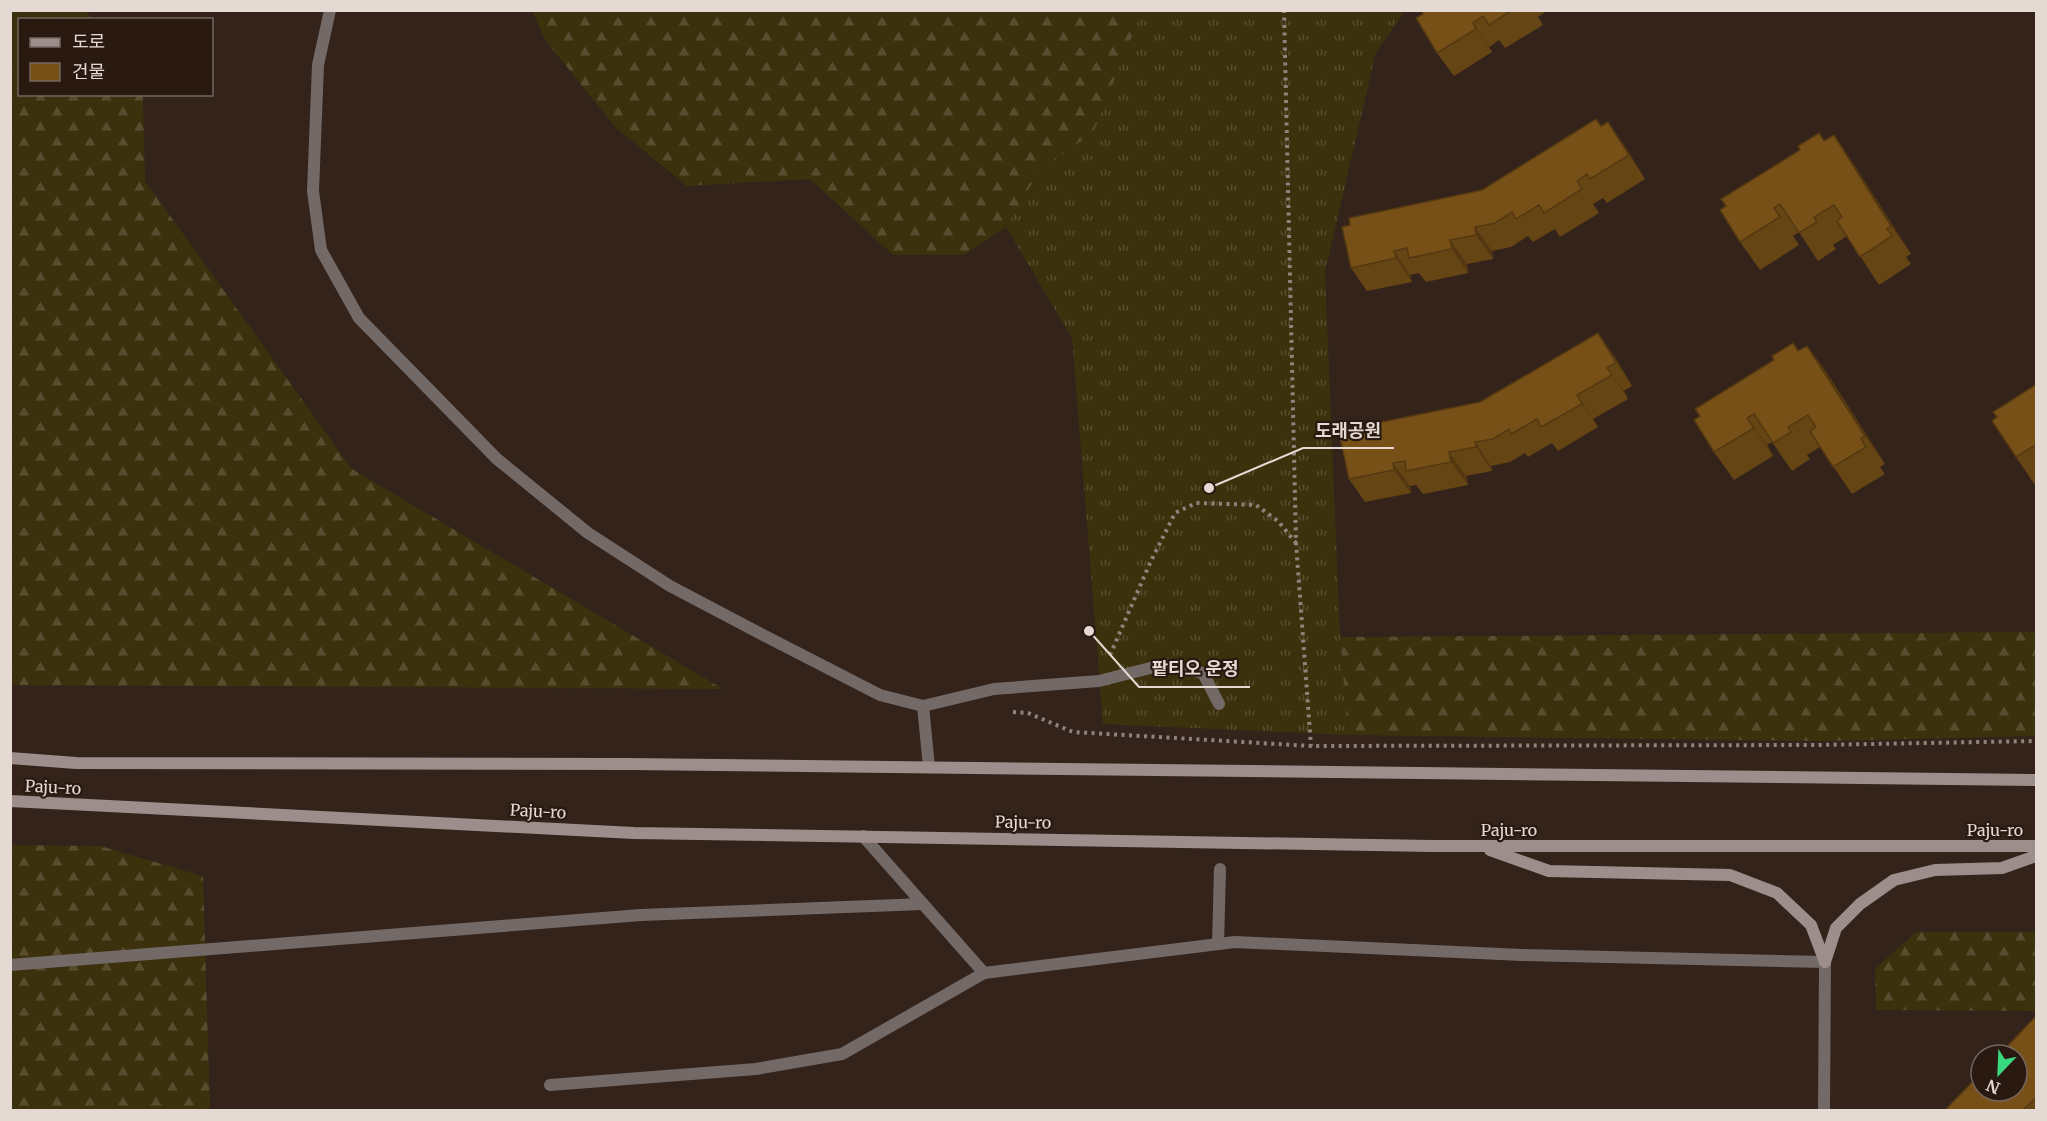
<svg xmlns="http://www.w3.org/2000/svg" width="2047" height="1121" font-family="Merriweather,'Noto Sans KR',serif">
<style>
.grass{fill:url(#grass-tufts)}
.forest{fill:url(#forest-firs)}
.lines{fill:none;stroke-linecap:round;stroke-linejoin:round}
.path{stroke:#91837c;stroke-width:4;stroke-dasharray:3 4.5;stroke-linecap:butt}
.service{stroke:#736967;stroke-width:12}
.tertiary{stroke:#736967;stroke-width:12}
.secondary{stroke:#9e8e8b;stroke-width:12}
.wall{fill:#664515}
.shaded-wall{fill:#533811}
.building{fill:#775018;stroke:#533811;stroke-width:1.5}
.labels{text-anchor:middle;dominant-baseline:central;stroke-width:4.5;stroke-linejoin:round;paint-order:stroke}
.street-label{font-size:16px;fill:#e5d9d3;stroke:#291910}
.leader{fill:none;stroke:#e5d9d3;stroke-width:2}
.callout-dot{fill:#e5d9d3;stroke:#291910;stroke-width:2}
.callout-label{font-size:18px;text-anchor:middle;font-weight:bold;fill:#e5d9d3;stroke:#291910;stroke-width:4.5;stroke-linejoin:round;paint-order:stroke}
</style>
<defs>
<pattern id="grass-tufts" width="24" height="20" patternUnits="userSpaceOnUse" patternTransform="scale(1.5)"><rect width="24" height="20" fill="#3c310d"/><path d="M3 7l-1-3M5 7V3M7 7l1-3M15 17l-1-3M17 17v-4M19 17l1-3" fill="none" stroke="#584e2f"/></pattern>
<pattern id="forest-firs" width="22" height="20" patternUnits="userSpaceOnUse" patternTransform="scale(1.5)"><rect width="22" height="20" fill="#3c310d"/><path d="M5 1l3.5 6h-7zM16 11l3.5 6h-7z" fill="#584e2f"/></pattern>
</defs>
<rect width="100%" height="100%" fill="#33231a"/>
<!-- grass -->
<path class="grass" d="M966 11H1405L1376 52 1325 272 1340 637 1348 735 1103 724 1072 338 1006 227Z"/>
<!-- forest -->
<g class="forest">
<path d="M85 11 93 19 20 20V94L143 95 145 181 352 469 723 689 11 685V11Z"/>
<path d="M532 11H1142L1093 133 1041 168 1006 227 964 255H893L810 179 687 186 616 128 546 41Z"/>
<path d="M2036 632V736L1823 741 1348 735 1340 637Z"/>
<path d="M11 845 100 846 203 876 210 1110H11Z"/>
<path d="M1916 932H2036V1011L1876 1010 1875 969Z"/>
</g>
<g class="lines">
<!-- path -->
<g class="path">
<path d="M1284 10 1296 543 1311 746"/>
<path d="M1110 655 1150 563 1175 513 1196 503 1256 505 1278 521 1296 543"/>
<path d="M1013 712 1028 713 1073 732 1311 746 1816 745 2036 741"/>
</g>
<!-- service -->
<g class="service">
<path d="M330 10 318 65 313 191 321 250 359 318 497 459 588 533 670 586 765 636 880 695 923 706 994 689 1099 681 1166 664 1203 673 1219 704"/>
<path d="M923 706 929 767"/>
<path d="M863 836 984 973"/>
<path d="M1218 944 1220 869"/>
<path d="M10 965 641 915 923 904"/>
<path d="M550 1085 756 1069 842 1054 984 973 1235 942 1522 955 1825 962"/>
</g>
<!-- tertiary -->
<path class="tertiary" d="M1824 1110 1825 962"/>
<!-- secondary -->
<g class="secondary">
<path d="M10 758 76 763 629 764 2036 780"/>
<path d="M10 801 634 833 1432 846H2036"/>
<path d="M1490 850 1549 871 1730 875 1777 893 1811 925 1825 962"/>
<path d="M1825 962 1836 928 1860 904 1894 880 1935 870 2002 868 2036 856"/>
</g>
</g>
<!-- wall -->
<g class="wall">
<path d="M1421 10H1548L1538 17 1543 25 1505 48 1499 40 1489 47 1492 52 1454 76 1437 53Z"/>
<path d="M1601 126 1624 145 1645 179 1607 203 1603 198 1593 204 1599 213 1560 237 1555 229 1533 242 1528 236 1511 247 1492 251 1493 259 1467 264 1468 273 1426 282 1419 273 1410 275 1412 282 1367 291 1351 268 1482 190Z"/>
<path d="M1824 141 1853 163 1911 254 1906 257 1911 264 1879 285 1847 236 1833 245 1836 249 1818 261 1799 232 1793 236 1799 245 1760 270 1740 242Z"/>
<path d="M1807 346 1827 373 1885 464 1880 467 1885 474 1852 494 1820 447 1807 455 1810 459 1792 471 1772 442 1767 445 1773 456 1734 480 1714 452 1700 416Z"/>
<path d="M1615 357 1632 386 1624 391 1628 399 1593 419 1598 427 1558 451 1552 443 1528 457 1525 453 1510 462 1491 466 1492 471 1466 476 1468 485 1423 494 1416 485 1410 486 1411 493 1365 502 1349 479 1348 437 1480 402Z"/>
<path d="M2037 384V485H2035L2016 457 1997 417Z"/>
<path d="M2036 1016 2037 1110H1945Z"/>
</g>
<!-- shaded-wall -->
<g class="shaded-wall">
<path d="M1473 23 1489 47 1492 52 1476 29Z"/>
<path d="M1608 122 1624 145 1645 179 1629 155Z"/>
<path d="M1834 135 1853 163 1911 254 1891 226Z"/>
<path d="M1475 227 1492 251 1493 259 1476 235Z"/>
<path d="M1450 240 1467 264 1468 273 1452 249Z"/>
<path d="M1394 251 1410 275 1412 282 1396 258Z"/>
<path d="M1598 333 1615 357 1632 386 1616 362Z"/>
<path d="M1807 346 1827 373 1885 464 1865 436Z"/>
<path d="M1607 368 1624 391 1628 399 1612 375Z"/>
<path d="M1577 395 1593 419 1598 427 1582 404Z"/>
<path d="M1747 418 1767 445 1773 456 1754 428Z"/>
<path d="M1475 442 1491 466 1492 471 1476 447Z"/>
<path d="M1449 452 1466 476 1468 485 1451 462Z"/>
<path d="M1393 463 1410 486 1411 493 1394 470Z"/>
</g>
<!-- building -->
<g class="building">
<path d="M1421 10H1512L1489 25 1483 16 1473 23 1476 29 1437 53 1416 18 1423 14Z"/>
<path d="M1596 119 1601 126 1608 122 1629 155 1590 179 1587 174 1577 181 1582 189 1544 213 1539 205 1516 219 1512 212 1495 223 1475 227 1476 235 1450 240 1452 249 1409 258 1407 248 1394 251 1396 258 1351 268 1342 227 1350 225 1349 218 1482 190Z"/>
<path d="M1819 133 1824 141 1834 135 1891 226 1887 229 1892 236 1860 257 1837 221 1842 217 1834 205 1814 217 1817 222 1799 233 1780 204 1774 208 1780 217 1740 242 1720 210 1726 206 1721 199 1800 150 1798 146Z"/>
<path d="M1598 333 1616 362 1607 368 1612 375 1577 395 1582 404 1541 427 1537 419 1511 434 1509 429 1493 439 1475 442 1476 447 1449 452 1451 462 1406 471 1405 461 1393 463 1394 470 1349 479 1340 438 1348 437 1347 429 1480 402Z"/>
<path d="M1793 343 1798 351 1807 346 1865 436 1861 439 1866 447 1833 467 1810 431 1816 427 1808 415 1788 427 1791 432 1773 443 1754 414 1747 418 1754 428 1714 452 1694 420 1700 416 1695 409 1774 360 1772 356Z"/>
<path d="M2037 384V444L2016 457 1992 421 1997 417 1993 412Z"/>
<path d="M2036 1016 2037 1097 2023 1110H1945L1981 1073V1091H2017V1055H1999Z"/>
</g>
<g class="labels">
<!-- street labels -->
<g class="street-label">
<text transform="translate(53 787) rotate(3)">Paju-ro</text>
<text transform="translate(538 811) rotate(3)">Paju-ro</text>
<text transform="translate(1023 822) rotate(1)">Paju-ro</text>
<text x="1509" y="830">Paju-ro</text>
<text x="1995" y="830">Paju-ro</text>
</g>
</g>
<!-- callouts -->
<path class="leader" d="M1209 488L1303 448H1394M1089 631L1139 687H1250"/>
<g class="callout-dot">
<circle cx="1209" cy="488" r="6"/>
<circle cx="1089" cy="631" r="6"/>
</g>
<g class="callout-label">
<text x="1348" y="437">도래공원</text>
<text x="1195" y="675">팥티오 운정</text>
</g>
<!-- border -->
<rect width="2047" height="1121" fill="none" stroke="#e5d9d3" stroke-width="24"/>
<!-- legend -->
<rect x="18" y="18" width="195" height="78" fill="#291910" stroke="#74665e" stroke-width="1.5"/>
<rect x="30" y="38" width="30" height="9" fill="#9e8e8b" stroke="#74665e" stroke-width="1.5"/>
<text x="72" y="48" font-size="18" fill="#e5d9d3">도로</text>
<rect x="30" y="63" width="30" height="18" fill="#775018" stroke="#74665e" stroke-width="1.5"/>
<text x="72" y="78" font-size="18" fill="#e5d9d3">건물</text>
<!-- north arrow -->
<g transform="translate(1999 1073) rotate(203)"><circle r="28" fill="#291910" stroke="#74665e" stroke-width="1.5"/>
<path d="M0-4.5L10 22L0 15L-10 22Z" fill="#38d880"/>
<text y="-9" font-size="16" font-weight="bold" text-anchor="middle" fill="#e5d9d3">N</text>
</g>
</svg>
